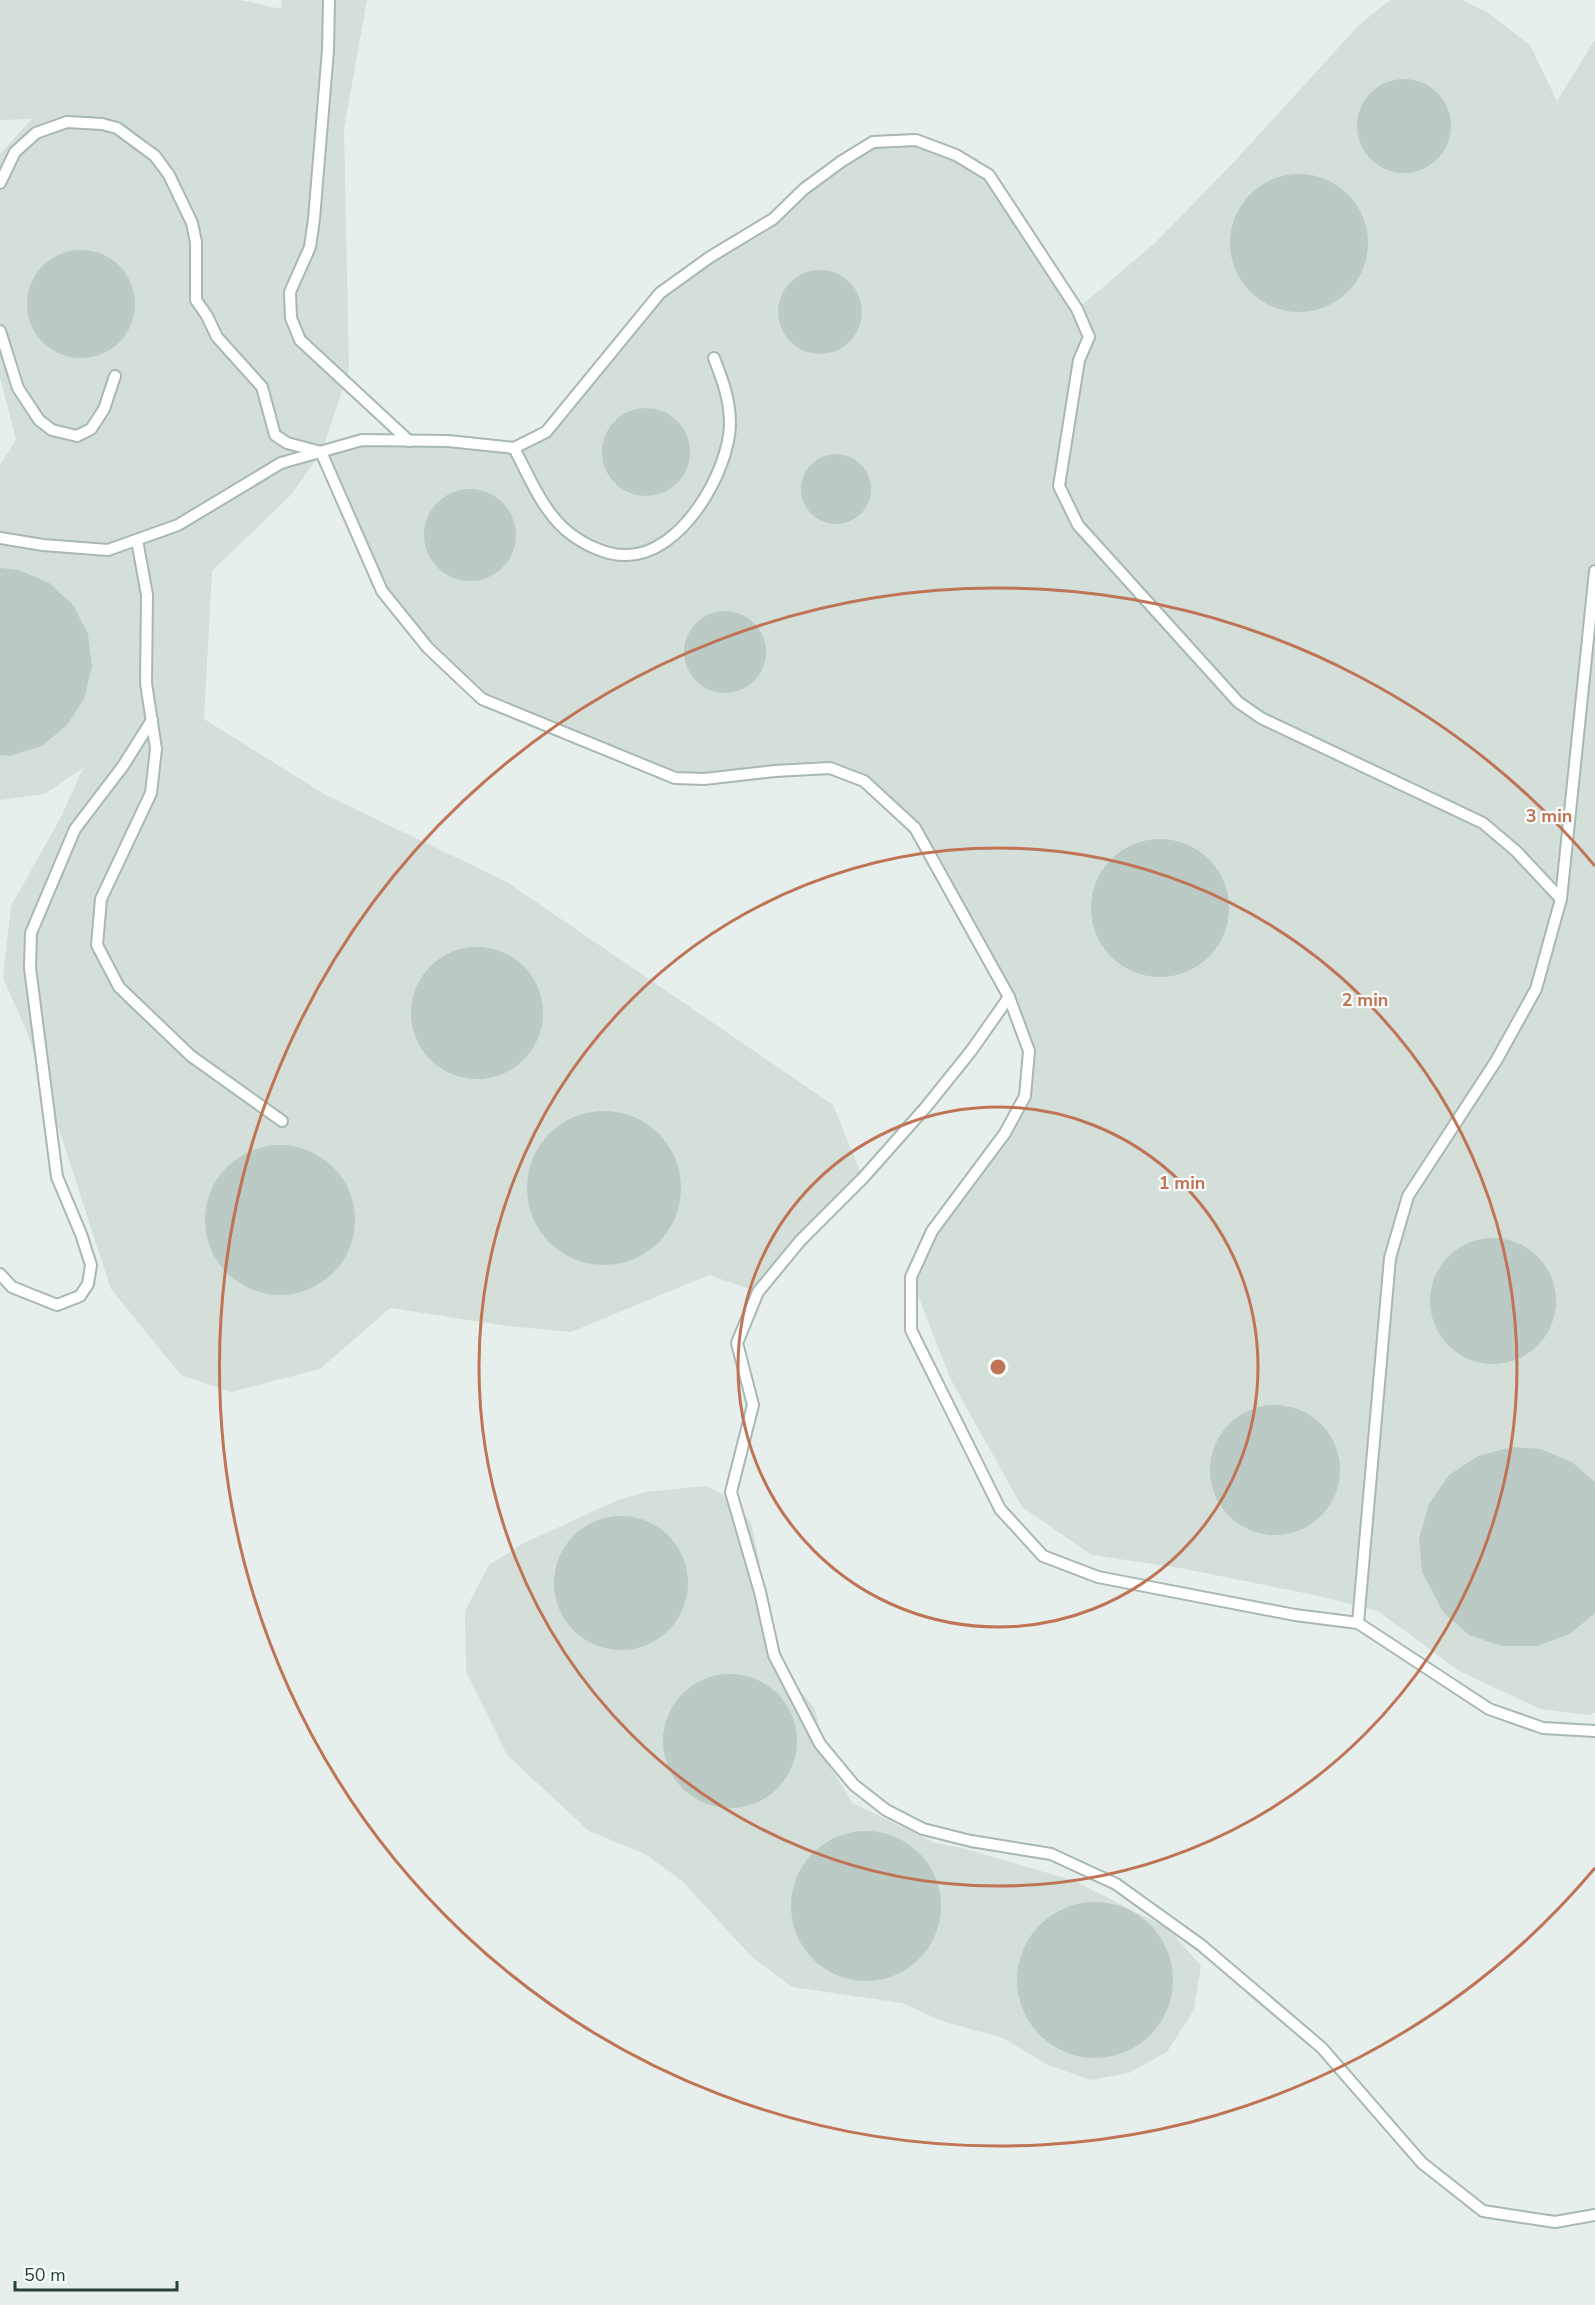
<svg xmlns="http://www.w3.org/2000/svg" width="1595" height="2305" font-family="'Nunito Sans',sans-serif">
<style>
.built{fill:#d4dfda}
.building{fill:#bbcac4}
.lines{fill:none;stroke-linecap:round;stroke-linejoin:round}
.service-casing{stroke:#a8b8b2;stroke-width:14}
.service{stroke:#fff;stroke-width:10}
.ring{fill:none;stroke:#c07456;stroke-width:3}
.centre{fill:#c07456;stroke:#f7fbf9;stroke-width:3}
.ring-label{font-size:18px;text-anchor:middle;font-weight:bold;fill:#c07456;stroke:#f7fbf9;stroke-width:4.5;stroke-linejoin:round;paint-order:stroke}
</style>
<rect width="100%" height="100%" fill="#e6efeb"/>
<!-- built -->
<g class="built">
<path d="M0 0H240L281 9 282 0H367L344 129 349 371 322 451 362 440 514 448 546 432 660 293 773 219 873 142 916 140 989 175 1077 309 1155 243 1234 162 1359 25 1390 0H1462L1487 12 1530 45 1557 101 1595 40V1713L1588 1715 1540 1709 1459 1671 1378 1611 1319 1596 1180 1568 1092 1555 1022 1507 950 1378 911 1277 932 1231 1025 1096 1029 1051 1009 997 915 828 864 781 830 768 675 778 482 699 382 591 321 452 290 496 212 571 204 719 326 795 507 882 833 1105 863 1178 758 1292 709 1275 571 1332 508 1326 390 1308 320 1369 231 1392 181 1375 111 1289 27 1032 3 978 11 906 61 817 83 768 45 794 0 800V465L16 440 0 377V154L32 119 0 120Z"/>
<path d="M706 1486 728 1497 751 1522 759 1559 764 1624 783 1670 815 1709 827 1762 853 1803 935 1843 962 1848 1075 1881 1169 1929 1201 1966 1194 2010 1167 2052 1129 2073 1091 2080 1048 2065 1003 2038 942 2021 902 2003 792 1987 752 1957 682 1881 645 1854 589 1831 507 1755 466 1672 465 1611 489 1565 522 1544 618 1500 646 1492Z"/>
</g>
<!-- building -->
<g class="building">
<circle cx="1404" cy="126" r="47"/>
<circle cx="1299" cy="243" r="69"/>
<circle cx="81" cy="304" r="54"/>
<circle cx="820" cy="312" r="42"/>
<circle cx="646" cy="452" r="44"/>
<circle cx="836" cy="489" r="35"/>
<circle cx="470" cy="535" r="46"/>
<path d="M0 568 19 570 49 583 73 605 88 634 92 667 84 699 67 725 42 746 10 756 0 755Z"/>
<circle cx="725" cy="652" r="41"/>
<circle cx="1160" cy="908" r="69"/>
<circle cx="477" cy="1013" r="66"/>
<circle cx="604" cy="1188" r="77"/>
<circle cx="280" cy="1220" r="75"/>
<circle cx="1493" cy="1301" r="63"/>
<circle cx="1275" cy="1470" r="65"/>
<path d="M1512 1447 1540 1449 1572 1462 1595 1482V1613L1570 1634 1537 1646H1502L1469 1635 1443 1612 1422 1572 1419 1538 1429 1504 1449 1475 1478 1456Z"/>
<circle cx="621" cy="1583" r="67"/>
<circle cx="730" cy="1741" r="67"/>
<circle cx="866" cy="1906" r="75"/>
<circle cx="1095" cy="1980" r="78"/>
</g>
<g class="lines">
<!-- service casing -->
<g class="service-casing">
<g id="service">
<path d="M329 0 328 50 314 219 310 247 290 292 291 318 300 340 409 441"/>
<path d="M0 183 15 152 36 133 67 122 102 124 117 128 155 156 169 175 192 223 196 242V300L207 316 217 337 262 387 275 435 287 443 321 452 382 591 428 648 482 699 675 778 704 779 775 771 830 768 864 781 915 828 1009 997 1029 1051 1025 1096 1005 1133 932 1231 911 1277V1330L1000 1509 1043 1556 1098 1577 1295 1615 1358 1623 1489 1709 1543 1728 1595 1731"/>
<path d="M0 331 18 388 39 420 52 430 77 436 91 429 104 409 115 376"/>
<path d="M514 448C530 478 544 515 572 535 587 546 609 556 627 555 681 555 729 472 730 424 730 400 723 381 714 358"/>
<path d="M0 538 43 545 108 550 178 525 281 463 362 440 448 441 514 448 546 432 660 293 710 257 773 219 804 189 842 161 873 142 916 140 956 155 989 175 1077 309 1089 337 1079 360 1059 486 1078 525 1238 702 1261 718 1483 823 1516 851 1561 899"/>
<path d="M137 540 147 595 146 683 156 749 151 793 101 899 97 945 119 987 191 1056 282 1121"/>
<path d="M1009 997 971 1051 926 1107 863 1178 800 1241 758 1292 737 1343 753 1405 731 1492 760 1592 774 1655 820 1744 854 1785 886 1810 923 1829 971 1841 1051 1854 1116 1884 1201 1945 1322 2048 1422 2163 1483 2211 1555 2222 1595 2215"/>
<path d="M0 1274 12 1287 57 1305 80 1296 88 1284 91 1265 81 1234 57 1177 30 968 31 933 75 829 123 766 152 720"/>
<path d="M1358 1623 1390 1258 1408 1196 1496 1061 1536 989 1561 899 1595 571"/>
</g>
</g>
<!-- service -->
<use href="#service" class="service"/>
</g>
<!-- distance rings -->
<g class="ring">
<circle cx="998" cy="1367" r="260"/>
<circle cx="998" cy="1367" r="519"/>
<path d="M1595 1868A779 779 0 1 1 1595 866"/>
</g>
<circle cx="998" cy="1367" r="9" class="centre"/>
<g class="ring-label">
<text x="1549" y="822">3 min</text>
<text x="1365" y="1006">2 min</text>
<text x="1182" y="1189">1 min</text>
</g>
<!-- scale -->
<path d="M15 2281v9h162v-9" fill="none" stroke="#24423a" stroke-width="3"/>
<text x="24" y="2281" font-size="18" fill="#24423a" stroke="#f7fbf9" stroke-width="4.5" paint-order="stroke">50 m</text>
</svg>
